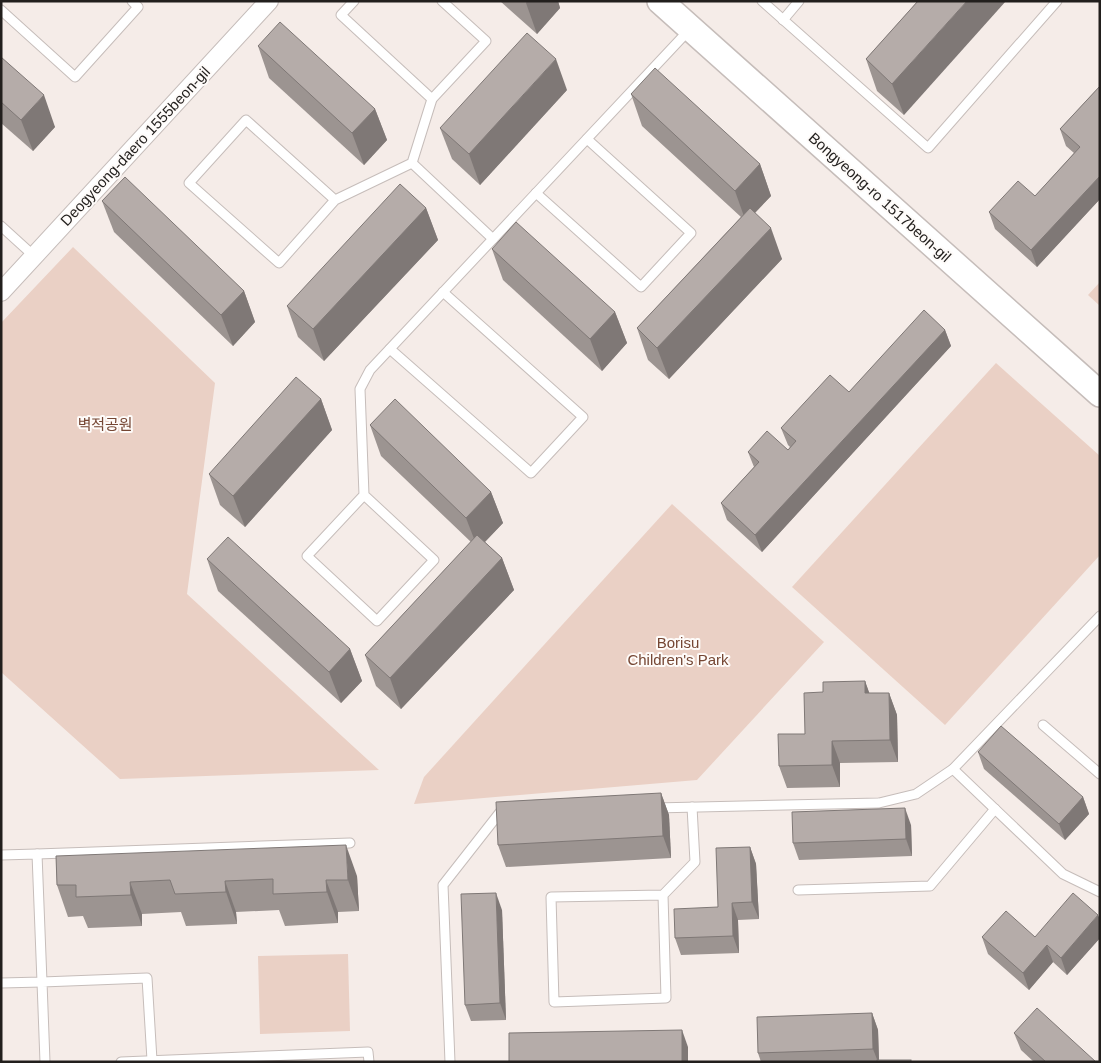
<svg xmlns="http://www.w3.org/2000/svg" width="1101" height="1063" font-family="Arial,'Noto Sans KR',sans-serif">
<style>
.green{fill:#ead0c5}
.lines{fill:none;stroke-linecap:round;stroke-linejoin:round}
.lane-casing{stroke:#c6bdba;stroke-width:11}
.street-casing{stroke:#c6bdba;stroke-width:20}
.secondary-casing{stroke:#c6bdba;stroke-width:28}
.lane{stroke:#fff;stroke-width:9}
.street{stroke:#fff;stroke-width:18}
.secondary{stroke:#fff;stroke-width:25}
.wall{fill:#9c9491}
.shaded-wall{fill:#7f7876}
.building{fill:#b5aca9;stroke:#7f7876}
.labels{text-anchor:middle;dominant-baseline:central;stroke-width:4;stroke-linejoin:round;paint-order:stroke}
.street-label{font-size:15px;fill:#221f1d;stroke:#fefbf9}
.park-label{font-size:15px;fill:#754633;stroke:#fefbf9}
</style>
<rect width="100%" height="100%" fill="#f5ece8"/>
<!-- green -->
<g class="green">
<path d="M73 247 215 383 187 594 379 770 120 779 1 672V323Z"/>
<path d="M1100 282V306L1088 295Z"/>
<path d="M996 363 1100 456V555L945 725 792 587Z"/>
<path d="M672 504 824 642 697 780 414 804 424 777Z"/>
<path d="M348 954 350 1031 260 1034 258 956Z"/>
</g>
<g class="lines">
<!-- lane casing -->
<g class="lane-casing">
<g id="lane">
<path d="M354 1 341 15 432 99"/>
<path d="M762 1 928 148 1057 1"/>
<path d="M1 10 75 77 138 7 132 1"/>
<path d="M783 20 799 1"/>
<path d="M412 163 493 239"/>
<path d="M536 193 641 287 691 233 587 139"/>
<path d="M335 200 246 120 189 183 279 263 335 200 412 163 432 99 486 41 442 1"/>
<path d="M1 226 34 256"/>
<path d="M390 349 531 473 583 417 443 292"/>
<path d="M364 495 307 556 377 621 434 560 364 495 360 389 370 370 690 29"/>
<path d="M1043 725 1100 774"/>
<path d="M953 769 1063 874 1100 892"/>
<path d="M655 808 879 803 916 794 953 769 1100 616"/>
<path d="M37 854 350 843"/>
<path d="M1 855 37 854 42 982 1 983"/>
<path d="M798 890 930 886 995 809"/>
<path d="M663 895 666 998 554 1002 551 897 663 895 695 862 692 807"/>
<path d="M45 1062 42 982 147 978 152 1060"/>
<path d="M121 1062 368 1052 369 1062"/>
<path d="M450 1062 443 885 501 811H505"/>
</g>
</g>
<!-- street casing -->
<g class="street-casing">
<path id="street" d="M1 292 269 1"/>
</g>
<!-- secondary casing -->
<g class="secondary-casing">
<path id="secondary" d="M660 1 1100 394"/>
</g>
<!-- lane -->
<use href="#lane" class="lane"/>
<!-- street -->
<use href="#street" class="street"/>
<!-- secondary -->
<use href="#secondary" class="secondary"/>
</g>
<!-- wall -->
<g class="wall">
<path d="M500 1H558L560 8 537 34Z"/>
<path d="M918 1 904 115 877 91 866 59Z"/>
<path d="M258 46 375 109 387 140 364 165 269 78Z"/>
<path d="M1 57 55 127 33 151 1 123Z"/>
<path d="M1100 86V199L1037 267 995 229 989 212 1035 196 1074 153 1066 146 1060 129Z"/>
<path d="M567 90 480 185 452 159 440 128Z"/>
<path d="M631 94 760 164 771 196 755 213 782 259 669 379 648 360 637 328 741 217 642 126Z"/>
<path d="M102 201 244 291 255 322 233 346 114 232Z"/>
<path d="M426 208 438 240 324 361 298 337 287 306Z"/>
<path d="M492 249 615 312 627 343 602 371 503 280Z"/>
<path d="M945 330 951 346 762 552 727 520 721 503 754 467 748 452 788 450 790 447 788 445 781 428 849 392Z"/>
<path d="M321 399 332 430 245 527 220 505 209 474Z"/>
<path d="M370 425 491 492 503 523 485 542 502 558 514 590 401 709 376 686 365 655 471 542 381 456Z"/>
<path d="M207 559 350 649 362 681 341 703 218 591Z"/>
<path d="M865 681 869 693H889L897 715 898 762 840 763V787L787 788 779 766 805 734 823 692Z"/>
<path d="M978 752 1083 797 1089 814 1065 840 984 769Z"/>
<path d="M661 793 669 815 671 858 506 867 498 845Z"/>
<path d="M911 825 912 856 799 860 793 843Z"/>
<path d="M750 847 756 864 759 919 738 920 739 953 681 955 675 938 718 907Z"/>
<path d="M56 856 357 876 359 911 338 912V923L285 926 279 910 236 912 237 924 186 926 181 912 142 914V926L88 928 83 916 68 917 57 885Z"/>
<path d="M502 910 506 1020 471 1021 465 1005Z"/>
<path d="M1100 919V938L1067 975 1053 962 1029 990 988 954 982 937H1035Z"/>
<path d="M872 1013 878 1030 879 1060H911V1062H761L758 1053Z"/>
<path d="M1014 1033 1096 1062H1034L1021 1050Z"/>
</g>
<!-- shaded-wall -->
<g class="shaded-wall">
<path d="M527 1H558L560 8 537 34 526 3Z"/>
<path d="M967 1H1006L904 115 892 84Z"/>
<path d="M556 59 567 90 480 185 469 154Z"/>
<path d="M44 95 55 127 33 151 21 120Z"/>
<path d="M375 109 387 140 364 165 352 133Z"/>
<path d="M760 164 771 196 746 222 735 191Z"/>
<path d="M1100 176V199L1037 267 1031 250Z"/>
<path d="M426 208 438 240 324 361 313 329Z"/>
<path d="M771 228 782 259 669 379 657 348Z"/>
<path d="M244 291 255 322 233 346 221 315Z"/>
<path d="M615 312 627 343 602 371 590 339Z"/>
<path d="M945 330 951 346 762 552 755 535Z"/>
<path d="M321 399 332 430 245 527 233 496Z"/>
<path d="M491 492 503 523 478 549 466 518Z"/>
<path d="M502 558 514 590 401 709 390 678Z"/>
<path d="M350 649 362 681 341 703 329 672Z"/>
<path d="M865 681 873 703 865 693Z"/>
<path d="M889 693 897 715 898 762 890 740Z"/>
<path d="M832 741 840 763V787L832 765Z"/>
<path d="M661 793 669 815 671 858 663 836Z"/>
<path d="M1083 797 1089 814 1065 840 1059 824Z"/>
<path d="M905 808 911 825 912 856 906 839Z"/>
<path d="M346 845 357 876 359 911 348 880Z"/>
<path d="M750 847 756 864 759 919 752 902Z"/>
<path d="M326 880 338 912V923L327 892Z"/>
<path d="M225 881 236 912 237 924 226 892Z"/>
<path d="M130 882 142 914V926L131 895Z"/>
<path d="M496 893 502 910 506 1020 500 1003Z"/>
<path d="M732 903 738 920 739 953 733 936Z"/>
<path d="M1098 915 1100 919V938L1067 975 1061 958Z"/>
<path d="M1047 945 1053 962 1029 990 1023 973Z"/>
<path d="M872 1013 878 1030 879 1062H878L873 1049Z"/>
<path d="M682 1030 688 1047V1062H682Z"/>
</g>
<!-- building -->
<g class="building">
<path d="M918 1H967L892 84 866 59Z"/>
<path d="M280 22 375 109 352 133 258 46Z"/>
<path d="M527 33 556 59 469 154 440 128Z"/>
<path d="M1 57 44 95 21 120 1 102Z"/>
<path d="M655 68 760 164 735 191 631 94Z"/>
<path d="M1100 86V176L1031 250 989 212 1018 181 1035 196 1080 147 1060 129Z"/>
<path d="M125 177 244 291 221 315 102 201Z"/>
<path d="M400 184 426 208 313 329 287 306Z"/>
<path d="M750 208 771 228 657 348 637 328Z"/>
<path d="M516 222 615 312 590 339 492 249Z"/>
<path d="M924 310 945 330 755 535 721 503 759 462 748 452 767 431 788 450 796 441 781 428 830 375 849 392Z"/>
<path d="M296 377 321 399 233 496 209 474Z"/>
<path d="M395 399 491 492 466 518 370 425Z"/>
<path d="M477 535 502 558 390 678 365 655Z"/>
<path d="M228 537 350 649 329 672 207 559Z"/>
<path d="M865 681V693H889L890 740 832 741V765L779 766 778 734H805L804 693 823 692V682Z"/>
<path d="M1001 726 1083 797 1059 824 978 752Z"/>
<path d="M661 793 663 836 498 845 496 802Z"/>
<path d="M905 808 906 839 793 843 792 812Z"/>
<path d="M346 845 348 880H326L327 892 273 894V879L225 881 226 892 175 894 170 880 130 882 131 895 76 897V885H57L56 856Z"/>
<path d="M750 847 752 902 732 903 733 936 675 938 674 909 718 907 716 848Z"/>
<path d="M496 893 500 1003 465 1005 461 894Z"/>
<path d="M1073 893 1098 915 1061 958 1047 945 1023 973 982 937 1006 911 1035 937Z"/>
<path d="M1037 1008 1096 1062H1046L1014 1033Z"/>
<path d="M872 1013 873 1049 758 1053 757 1017Z"/>
<path d="M682 1030V1062H509V1033Z"/>
<rect x="877" y="1060" width="34" height="2"/>
</g>
<g class="labels">
<!-- street labels -->
<g class="street-label">
<text transform="translate(135 146) rotate(-47)">Deogyeong-daero 1555beon-gil</text>
<text transform="translate(880 197) rotate(42)">Bongyeong-ro 1517beon-gil</text>
</g>
<!-- park labels -->
<g class="park-label">
<text x="105" y="424">벽적공원</text>
<text x="678" y="642">Borisu<tspan x="678" dy="17">Children's Park</tspan></text>
</g>
</g>
<!-- border -->
<rect width="1101" height="1063" fill="none" stroke="#221f1d" stroke-width="5"/>
</svg>
